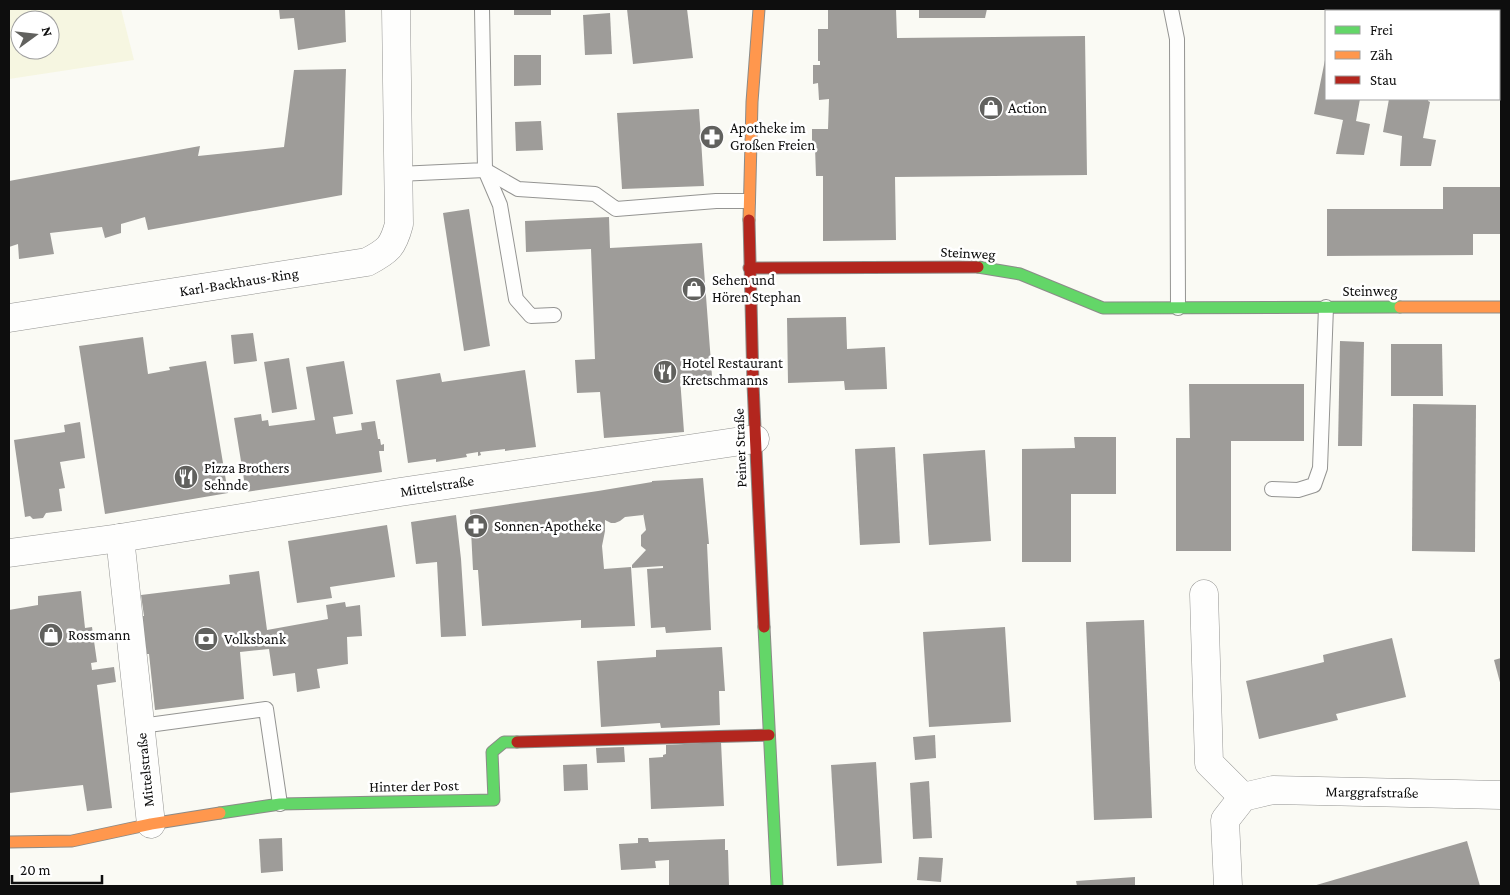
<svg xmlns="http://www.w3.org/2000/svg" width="1510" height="895" font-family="'Crimson Pro',serif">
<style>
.farmland{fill:#f6f6e1;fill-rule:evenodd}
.building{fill:#9e9c99}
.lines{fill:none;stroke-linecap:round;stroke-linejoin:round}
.lane-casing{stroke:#949492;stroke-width:16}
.street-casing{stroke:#949492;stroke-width:29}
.fast-casing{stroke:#8b8b88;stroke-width:13}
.slow-casing{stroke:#8b8b88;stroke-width:13}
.jam-casing{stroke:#8b8b88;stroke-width:13}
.lane{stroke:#fefefd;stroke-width:14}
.street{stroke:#fefefd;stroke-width:28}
.fast{stroke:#63d668;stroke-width:11}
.slow{stroke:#ff974d;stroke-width:11}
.jam{stroke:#b3261e;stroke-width:11}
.labels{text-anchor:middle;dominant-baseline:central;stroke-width:5;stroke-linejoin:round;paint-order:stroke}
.poi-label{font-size:15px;fill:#0e0e0e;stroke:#fff;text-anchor:start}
.street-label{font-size:15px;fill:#0e0e0e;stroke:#fff}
</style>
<rect width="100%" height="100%" fill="#fafaf4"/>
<!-- farmland -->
<path class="farmland" d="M9 9H121L134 60 9 79ZM20 20H50V50H20Z"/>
<!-- building -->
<g class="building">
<path d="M279 9H345L346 42 298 50 294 18 280 19Z"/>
<rect x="514" y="9" width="37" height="6"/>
<path d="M627 9H687L693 58 633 64Z"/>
<path d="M828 9H896L897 38 1085 36 1087 175 895 177 896 240 823 241V176H816L815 147H812V129H828L829 99 819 100 818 83 813 84V65H820V61H818V29H828Z"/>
<path d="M919 9H987L985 18H919Z"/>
<path d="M1431 9H1449L1448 11H1430Z"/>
<path d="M610 13 612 54 585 55 583 15Z"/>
<path d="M514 55H541V85L514 86Z"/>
<path d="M1325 60 1326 99H1360L1356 121 1370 124 1364 155 1336 154 1343 120 1314 114Z"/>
<path d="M346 69 342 195 148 230 145 217 121 224V233L105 238 102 227 50 233 54 254 19 259 18 244 9 247V181L200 146 198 156 284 147 294 70Z"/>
<path d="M1389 99H1428V101L1430 102 1423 138 1436 140 1431 166H1400L1402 136 1383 132Z"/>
<path d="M699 109 704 186 622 189 617 113Z"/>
<path d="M541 121 543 150 516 151 515 122Z"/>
<path d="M1443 187H1501V234H1473V255L1327 256V209H1443Z"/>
<path d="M469 209 490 346 464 351 443 213Z"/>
<path d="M609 217 610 248 702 243 712 376 680 378 684 432 604 438 600 392 577 393 575 360 595 359 591 249 526 252 525 221Z"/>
<path d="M846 317 847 349 885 347 887 389 845 390 844 381 788 383 787 318Z"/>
<path d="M253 333 257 361 234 364 231 335Z"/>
<path d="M143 337 148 374 170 370 169 367 206 361 228 493 105 514 79 346Z"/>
<path d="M1340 341 1364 342 1362 446H1338Z"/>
<path d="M1391 344H1442L1443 396H1391Z"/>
<path d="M289 358 297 409 272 413 264 362Z"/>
<path d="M344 361 353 414 333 417 336 434 362 430 361 423 375 421 378 439H380L381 445 384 444V451H379L382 472 246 492 234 418 261 414 262 421 268 420 269 426 315 420 306 367Z"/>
<path d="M525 370 536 447 505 451V449L480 452 481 455 478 456V452L466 454 467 457 436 462V459L408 463 396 380 440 373 442 382Z"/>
<path d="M1189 384H1304V441H1231V551H1176V438H1190Z"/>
<path d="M1413 404 1476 405 1475 552 1412 551Z"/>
<path d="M80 422 85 458 60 462 65 488 59 489 62 511 46 513 43 518 33 519 30 516 25 517 14 440 65 432 64 425Z"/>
<path d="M1074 437H1116V494H1071V562H1022V449L1075 448Z"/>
<path d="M895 447 900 543 860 545 855 449Z"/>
<path d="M985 450 991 541 929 545 923 454Z"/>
<path d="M703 478 709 544H707L711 630 666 633 665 627 651 628 647 569 663 568V566L632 568V565L646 550 641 546V535L646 530 643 513V515L625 517 620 521 615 523H611L605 520V531L602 546 604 569 631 567 635 626 581 628V620L482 626 478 570H473L470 510 598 491 652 482V481Z"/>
<path d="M456 515 461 559 466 636 441 637 437 562 416 564 411 522Z"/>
<path d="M387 525 395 577 330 587 332 598 297 603 288 541Z"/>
<path d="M259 571 267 630 328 619 326 605 345 602 346 607 360 605 362 636 347 637 348 664 317 669 320 688 297 692 295 673 273 676 269 649 240 652 244 699 155 710 149 654H147L141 616H144L141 595 230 584 229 575Z"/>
<path d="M81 591 85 628 92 627 97 662 91 663 92 670 114 667 116 682 97 685 112 808 87 811 83 785 9 793V610L38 605V596Z"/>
<path d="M1144 620 1152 818 1094 820 1086 622Z"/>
<path d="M1005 627 1011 722 929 727 923 632Z"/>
<path d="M1392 638 1406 697 1336 714 1338 720 1259 739 1246 681 1324 662 1323 655Z"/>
<path d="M722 647 725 691H719L720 725 661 728 660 723 601 727 597 661 656 657V650Z"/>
<path d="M1501 658V686L1494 660Z"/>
<path d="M935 735 936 758 915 760 913 737Z"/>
<path d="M721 742 724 806 651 809 649 758 663 757V755L666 754V745Z"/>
<path d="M624 747 625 762 597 763 596 748Z"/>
<path d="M876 762 882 863 837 866 831 765Z"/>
<path d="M587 764 588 790 564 791 563 765Z"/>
<path d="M929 781 932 838 913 839 910 783Z"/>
<path d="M282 838 283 871 261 873 259 839Z"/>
<path d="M638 838H648L649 842 725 839V850H728L729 886H669V860L655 861 656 868 621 870 619 844 638 843Z"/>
<path d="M1467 841 1480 886H1313Z"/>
<path d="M919 857 943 858 941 882 917 880Z"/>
<path d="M1135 877V886H1077L1076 881Z"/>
</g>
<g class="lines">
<!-- lane casing -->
<g class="lane-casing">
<g id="lane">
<path d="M1171 9 1177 39 1178 308"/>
<path d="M485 170 518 189 595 194 616 209 716 201H748"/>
<path d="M485 170 500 205 516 299 531 316 554 315"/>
<path d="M398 174 485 170 482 9"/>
<path d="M1272 489 1298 490 1314 485 1320 468 1326 307"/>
<path d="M141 726 266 709 280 804"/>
</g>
</g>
<!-- street casing -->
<g class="street-casing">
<g id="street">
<path d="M9 318 367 262C388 251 393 247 399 224L396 9"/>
<path d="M120 538 151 824"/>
<path d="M9 553 120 538 400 492 755 439"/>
<path d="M1204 594 1209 763 1243 797"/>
<path d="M1228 886 1225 820 1243 797 1273 790 1501 795"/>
</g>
</g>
<!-- fast casing -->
<g class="fast-casing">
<g id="fast">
<path d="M978 267 1020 274 1103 308 1400 307"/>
<path d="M764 627 777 886"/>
<path d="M220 813 280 804 494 800 492 752 504 742H517"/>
</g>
</g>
<!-- slow casing -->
<g class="slow-casing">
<g id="slow">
<path d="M749 220 752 102 759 9"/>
<path d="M1400 307H1501"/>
<path d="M9 842 72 841 151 824 220 813"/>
</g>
</g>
<!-- jam casing -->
<g class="jam-casing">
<g id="jam">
<path d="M749 220 753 384 764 627"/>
<path d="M749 268 978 267"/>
<path d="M517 742 769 735"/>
</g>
</g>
<!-- lane -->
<use href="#lane" class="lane"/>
<!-- street -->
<use href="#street" class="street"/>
<!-- fast -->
<use href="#fast" class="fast"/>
<!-- slow -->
<use href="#slow" class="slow"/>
<!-- jam -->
<use href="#jam" class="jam"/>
</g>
<!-- icons -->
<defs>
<g id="shop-disc" transform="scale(1.25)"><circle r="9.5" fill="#61615e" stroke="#fff"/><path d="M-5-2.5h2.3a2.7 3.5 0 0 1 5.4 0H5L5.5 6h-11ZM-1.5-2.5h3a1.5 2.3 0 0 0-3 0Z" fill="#fff"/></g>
<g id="pharmacy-disc" transform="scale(1.25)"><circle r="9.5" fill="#61615e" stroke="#fff"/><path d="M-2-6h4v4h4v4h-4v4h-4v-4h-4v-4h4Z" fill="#fff"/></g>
<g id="restaurant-disc" transform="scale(1.25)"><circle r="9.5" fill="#61615e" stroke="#fff"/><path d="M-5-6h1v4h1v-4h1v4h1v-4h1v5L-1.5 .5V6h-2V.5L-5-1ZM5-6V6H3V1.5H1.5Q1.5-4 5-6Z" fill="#fff"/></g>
<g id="bank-disc" transform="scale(1.25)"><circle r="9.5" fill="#61615e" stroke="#fff"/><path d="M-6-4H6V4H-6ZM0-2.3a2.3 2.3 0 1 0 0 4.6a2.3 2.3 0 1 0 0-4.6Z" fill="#fff"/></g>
</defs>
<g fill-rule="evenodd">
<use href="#shop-disc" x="991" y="108"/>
<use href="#pharmacy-disc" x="712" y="137"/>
<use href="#shop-disc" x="694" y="289"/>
<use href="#restaurant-disc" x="665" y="372"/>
<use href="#restaurant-disc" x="186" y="477"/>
<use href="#pharmacy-disc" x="476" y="526"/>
<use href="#shop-disc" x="51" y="635"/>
<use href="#bank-disc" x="206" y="639"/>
</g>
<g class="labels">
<!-- poi labels -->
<g class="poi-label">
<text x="1008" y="108">Action</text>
<text x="730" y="128">Apotheke im<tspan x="730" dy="17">Großen Freien</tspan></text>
<text x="712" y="280">Sehen und<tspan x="712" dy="17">Hören Stephan</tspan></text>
<text x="682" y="363">Hotel Restaurant<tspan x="682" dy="17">Kretschmanns</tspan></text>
<text x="204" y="468">Pizza Brothers<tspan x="204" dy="17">Sehnde</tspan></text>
<text x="494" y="526">Sonnen-Apotheke</text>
<text x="68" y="635">Rossmann</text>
<text x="224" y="639">Volksbank</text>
</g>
<!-- street labels -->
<g class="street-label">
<text transform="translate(968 253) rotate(3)">Steinweg</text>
<text transform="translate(239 282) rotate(-9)">Karl-Backhaus-Ring</text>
<text x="1370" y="291">Steinweg</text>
<text transform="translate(740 448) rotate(-92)">Peiner Straße</text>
<text transform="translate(437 486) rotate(-9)">Mittelstraße</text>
<text transform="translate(145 770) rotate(-96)">Mittelstraße</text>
<text transform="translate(414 786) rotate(-1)">Hinter der Post</text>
<text transform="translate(1372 792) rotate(1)">Marggrafstraße</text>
</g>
</g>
<!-- border -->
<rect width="1510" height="895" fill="none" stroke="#0e0e0e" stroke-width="20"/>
<!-- legend -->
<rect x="1325" y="10" width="175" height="90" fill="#ffffff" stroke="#9f9f9f"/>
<rect x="1335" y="26" width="25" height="8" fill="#63d668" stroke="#9f9f9f"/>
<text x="1370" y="35" font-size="15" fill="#0e0e0e">Frei</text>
<rect x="1335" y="51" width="25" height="8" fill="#ff974d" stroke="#9f9f9f"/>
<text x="1370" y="60" font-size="15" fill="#0e0e0e">Zäh</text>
<rect x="1335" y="76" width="25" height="8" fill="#b3261e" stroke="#9f9f9f"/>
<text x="1370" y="85" font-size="15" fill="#0e0e0e">Stau</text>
<!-- north arrow -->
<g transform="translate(35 35) rotate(75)"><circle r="24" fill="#ffffff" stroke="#9f9f9f"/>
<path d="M0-4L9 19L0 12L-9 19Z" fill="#61615e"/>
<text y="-8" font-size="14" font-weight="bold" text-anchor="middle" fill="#0e0e0e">N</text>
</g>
<!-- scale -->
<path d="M12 875v8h90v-8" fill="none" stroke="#0e0e0e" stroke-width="2.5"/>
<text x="20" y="875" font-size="15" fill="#0e0e0e" stroke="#ffffff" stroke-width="4" paint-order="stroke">20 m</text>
</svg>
